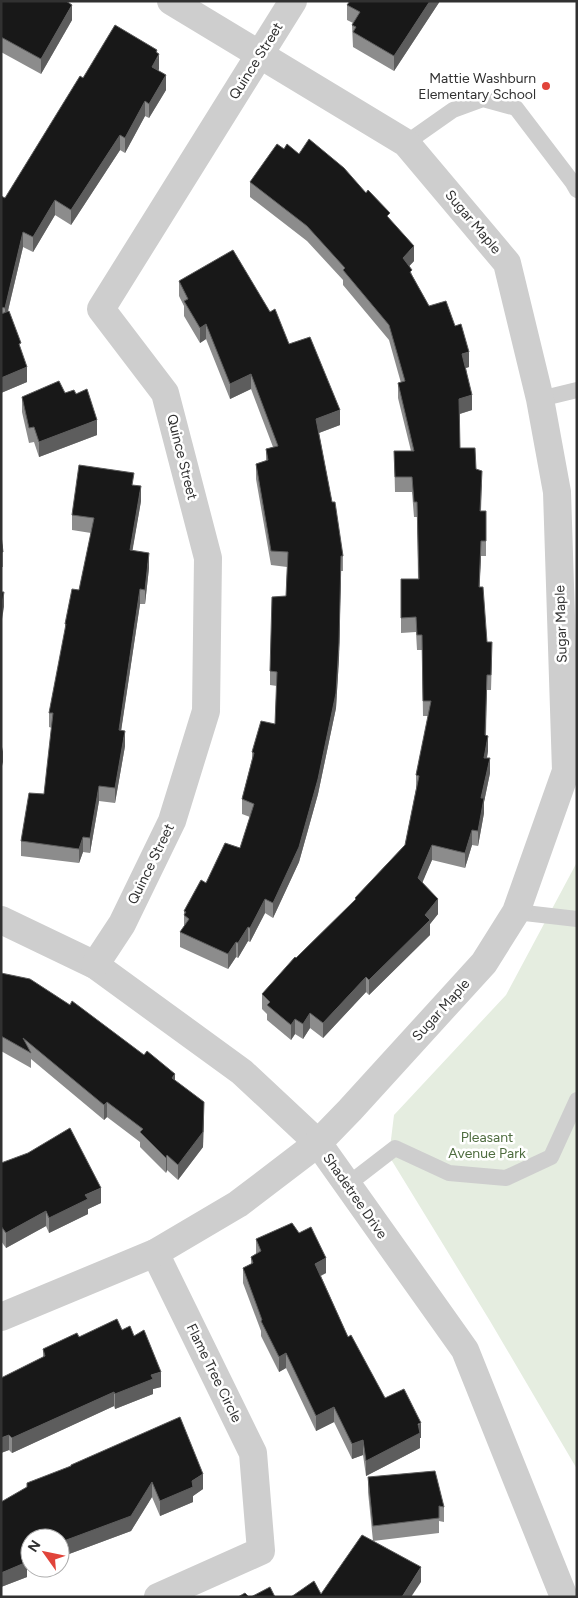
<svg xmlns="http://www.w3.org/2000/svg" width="578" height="1598" font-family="Figtree,sans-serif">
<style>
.green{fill:#e5ede0}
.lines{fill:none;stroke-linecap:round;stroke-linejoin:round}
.lane{stroke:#cecece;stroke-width:16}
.street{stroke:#cecece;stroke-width:28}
.wall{fill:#8c8c8c}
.shaded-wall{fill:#5d5d5d}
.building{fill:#181818;stroke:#5d5d5d}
.poi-dot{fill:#e1443a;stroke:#fff;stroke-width:2}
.labels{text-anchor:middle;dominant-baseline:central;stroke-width:5;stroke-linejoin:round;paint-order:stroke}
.street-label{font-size:14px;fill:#313131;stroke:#fff}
.poi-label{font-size:14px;fill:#313131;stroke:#fff;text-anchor:end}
.park-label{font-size:14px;fill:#4e6c3f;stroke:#fff}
</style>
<rect width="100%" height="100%" fill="#fff"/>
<!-- green -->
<path class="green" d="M577 856V1469L490 1321 389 1156 394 1115 506 995 576 864Z"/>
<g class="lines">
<!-- lane -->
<g class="lane">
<path d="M406 143 453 110 483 99 516 108 573 183 577 190"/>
<path d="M540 399 577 390"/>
<path d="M516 912 577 919"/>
<path d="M347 1185 395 1148 449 1173 506 1178 551 1157 577 1100"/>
</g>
<!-- street -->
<g class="street">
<path d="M1 920 95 965 242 1072 318 1143 465 1350 564 1597"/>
<path d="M95 965 122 924 172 821 206 711 208 558 165 393 101 309 293 1"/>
<path d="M155 1253 253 1453 261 1551 158 1597"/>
<path d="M1 1317 155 1253 238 1204 318 1143 350 1110 484 963 516 912 566 771 557 492 540 399 507 263 406 143 171 1"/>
</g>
</g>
<!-- wall -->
<g class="wall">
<path d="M1 1 72 20 41 74 1 52Z"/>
<path d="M350 1H440L394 71 353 47 352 25 353 23 347 20V5Z"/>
<path d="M157 53 159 69 158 71 166 90 149 118 145 116 125 153 120 150 71 225 55 215 33 252 23 247 8 311 21 350 27 382 1 393V196L5 198 83 78Z"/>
<path d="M284 149 299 154 390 220 414 261 409 266 412 275 429 306 469 367 466 368 472 410 460 414V448L476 469 482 485 481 511H486V556H481L479 587 487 642 492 657 491 690H487L486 735 488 751 487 758 490 773 484 802V813L478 846 472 845 465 868 432 860 422 882 438 914 430 924V935L369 995 366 992 323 1038 310 1028 303 1039 295 1034 291 1040 267 1020V1014L262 1009V994L296 958 355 900V898L405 845 416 789V775L428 716H423L422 650H417L416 632 401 633V579H418L417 517H414L412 492H395L394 451H411L398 398V383H401L389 340 343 285V280L307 241 250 197V182Z"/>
<path d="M179 281 289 344 340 425 319 433 332 502 343 556V571H341L339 658 336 708 318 794 299 862 273 918 265 913 250 942 248 941 238 958 236 957 228 969 180 947V932L184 927V911L206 883 240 848 250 817 242 814V799L252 759V752L275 724 277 686 270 685V671L286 596 287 567 271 565 256 479V464L266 461V449L273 447 251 389 230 399 206 339 200 343 184 316V306L179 296Z"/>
<path d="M65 393 76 394 97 435 39 457 34 442 29 443 22 412V397Z"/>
<path d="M134 485 141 501 132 551 149 568 145 604H140L121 730 125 746 115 803 99 801 90 853 83 852 79 863 21 856V841L44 794 52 728 49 727V713L65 632V624L79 590 91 533 72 530V515Z"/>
<path d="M1 535 3 552V567H1Z"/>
<path d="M1 973 175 1081 204 1117 203 1147 178 1180 167 1170 166 1173 140 1147V1142L107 1117 104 1120 31 1059V1068L1 1051Z"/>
<path d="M1 1163 101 1203 88 1209V1214L49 1233 46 1226 6 1248 1 1241Z"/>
<path d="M256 1239 326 1273 321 1276 348 1337 385 1398 421 1438H420V1448L366 1476 363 1455 352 1459 334 1422 316 1431 286 1368 279 1372 261 1336V1331L243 1283V1268L251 1264V1257L256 1254Z"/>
<path d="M122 1330 161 1387 153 1389V1394L115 1409 114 1406 12 1453 9 1450 1 1453 43 1357V1349L79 1337Z"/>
<path d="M71 1465 203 1489 193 1496V1502L160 1516 152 1497 131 1531 61 1557 60 1538H30V1562H27V1577L1 1587 27 1487V1483L71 1467Z"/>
<path d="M368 1477 444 1507V1522L439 1521V1533L373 1541 368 1492Z"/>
</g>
<!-- shaded-wall -->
<g class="shaded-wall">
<path d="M430 1H440L394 71V56Z"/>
<path d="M72 5V20L41 74V59Z"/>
<path d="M157 50V59L159 54V69L152 82V67L156 52Z"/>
<path d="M166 75V90L149 118V104Z"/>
<path d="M145 101V116L125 153V138Z"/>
<path d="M120 135V150L71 225V210Z"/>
<path d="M55 200V215L33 252V237Z"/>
<path d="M23 232V247L5 323V308Z"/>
<path d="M414 246V261L403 273V258Z"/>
<path d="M206 324V339L200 343V328Z"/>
<path d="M469 352V367L462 369V354Z"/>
<path d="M27 367V382L1 393V378Z"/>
<path d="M251 374V389L230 399V384Z"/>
<path d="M472 395V410L459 414V399Z"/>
<path d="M340 410V425L316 434V419Z"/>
<path d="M97 420V435L39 457V442Z"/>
<path d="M141 486V501L130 565V550Z"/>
<path d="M481 541V556L479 602V587Z"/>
<path d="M149 553V568L145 604V590Z"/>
<path d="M341 556 339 658 336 708 318 794 299 862 273 918V903Z"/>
<path d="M140 589V604L119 745V730Z"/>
<path d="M4 592V607L1 625V610Z"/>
<path d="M125 731V746L115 803V788Z"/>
<path d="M488 736V751L484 773V758Z"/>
<path d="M3 747V762L1 770V756Z"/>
<path d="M490 758V773L484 802V813L478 846V831L481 798Z"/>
<path d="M99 786V801L90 853V838Z"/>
<path d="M472 830V845L465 868V853Z"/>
<path d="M83 837V852L79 863V849Z"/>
<path d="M432 845V860L418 893V878Z"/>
<path d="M265 899V913L250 942V928Z"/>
<path d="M438 899V914L430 924V935L369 995V980Z"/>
<path d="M248 927V941L238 958V943Z"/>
<path d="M236 942V957L228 969V954Z"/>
<path d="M366 977V992L323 1038V1023Z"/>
<path d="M310 1013V1028L303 1039V1024Z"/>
<path d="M295 1019V1034L291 1040V1025Z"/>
<path d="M175 1074V1089L172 1078Z"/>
<path d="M107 1102V1117L104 1120V1105Z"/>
<path d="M204 1102 203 1147 178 1180V1165Z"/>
<path d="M167 1155V1170L166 1173V1158Z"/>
<path d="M101 1188V1203L88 1209V1214L49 1233V1218L85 1195Z"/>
<path d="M46 1211V1226L6 1248V1233Z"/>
<path d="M326 1258V1273L315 1278V1264Z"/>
<path d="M286 1353V1368L279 1372V1357Z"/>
<path d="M161 1372V1387L153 1389V1394L115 1409V1394L151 1375Z"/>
<path d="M114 1392V1406L12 1453V1438Z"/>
<path d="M334 1407V1422L316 1431V1416Z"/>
<path d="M421 1423V1438H420V1448L366 1476V1461Z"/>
<path d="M9 1435V1450L1 1453V1438Z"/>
<path d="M363 1440V1455L352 1459V1444Z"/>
<path d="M203 1474V1489L193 1496V1502L160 1516V1501Z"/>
<path d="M152 1482V1497L131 1531 61 1557V1542Z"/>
<path d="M27 1562V1577L1 1587V1573Z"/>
<path d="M421 1567V1582L411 1597H402Z"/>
</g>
<!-- building -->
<g class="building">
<path d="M1 1H66L72 5 41 59 1 37Z"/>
<path d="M350 1H430L394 56 353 32 356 27 352 25 360 12 347 5Z"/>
<path d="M115 25 157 50 156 52 159 54 152 67 166 75 149 104 145 101 125 138 120 135 71 210 55 200 33 237 23 232 5 308 1 307V196L5 198 80 76 83 78Z"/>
<path d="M309 139 344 168 366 193 368 190 390 213 387 216 414 246 403 258 412 270 410 272 429 306 446 301 455 326 461 324 469 352 462 354 472 395 459 399 460 448H475L476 469 482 471 480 511H486V541H481L479 587H483L487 642H492L491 675H487L485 735 488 736 484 758H490L481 798H484L478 831 472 830 465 853 432 845 418 878 438 899 425 915 430 920 369 980 366 977 323 1023 310 1013 303 1024 295 1019 291 1025 267 1005 270 1002 262 994 295 957 296 958 356 899 355 898 405 845 419 776 416 775 431 701H423L422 635H417L416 617 401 618V579H419L417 502H414L412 477H395L394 451H414L398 383 405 381 389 325 343 270 345 268 307 226 250 182 277 144 284 149 287 144 299 154Z"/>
<path d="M233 250 270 312 275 309 289 344 310 337 340 410 316 419 332 502H335L343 556H341L339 643 336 693 318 779 299 847 273 903 265 899 250 928 248 927 238 943 236 942 228 954 180 932 189 919 184 915 186 912 184 911 201 880 206 883 225 843 240 848 254 804 242 799 254 753 252 752 261 721 275 724 277 672 270 671 272 597 286 596 288 552 271 551 256 464 268 460 266 449 278 446 251 374 230 384 206 324 200 328 184 301 188 299 179 281Z"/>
<path d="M9 311 21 343 19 344 27 367 1 378V314Z"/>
<path d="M59 381 65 393 74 390 76 394 87 389 97 420 39 442 34 427 29 428 22 397Z"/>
<path d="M79 465 134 473 132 485 141 486 130 550 149 553 145 590 140 589 127 676 119 730 125 731 115 788 99 786 90 838 83 837 79 849 21 841 29 793 44 794 53 713H49L66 624H65L72 589 79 590 94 518 72 515Z"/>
<path d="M1 535 3 552H1Z"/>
<path d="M1 592H4L1 610Z"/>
<path d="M1 973 30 979 70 1005 72 1001 144 1055 147 1051 175 1074 172 1078 204 1102 203 1132 178 1165 167 1155 166 1158 140 1132 143 1129 107 1102 104 1105 23 1038 31 1053 1 1036Z"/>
<path d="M70 1128 101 1188 85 1195 88 1199 49 1218 46 1211 6 1233 1 1226V1163L28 1153Z"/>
<path d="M292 1223 299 1233 311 1227 326 1258 315 1264 348 1337 351 1335 385 1398 404 1389 421 1423 418 1424 420 1433 366 1461 363 1440 352 1444 334 1407 316 1416 286 1353 279 1357 261 1321 262 1320 243 1268 253 1263 251 1257 261 1251 256 1239Z"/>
<path d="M117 1319 122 1330 130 1326 134 1336 144 1330 161 1372 151 1375 153 1379 115 1394 114 1392 12 1438 9 1435 1 1438V1378L45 1356 43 1349 77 1333 79 1337Z"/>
<path d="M180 1417 203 1474 192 1481 193 1487 160 1501 152 1482 131 1516 61 1542 60 1538H30V1547L22 1548 27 1562 1 1573V1502L27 1487V1483L71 1466V1465Z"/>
<path d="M435 1471 444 1507 439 1506V1518L373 1526 368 1477Z"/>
<path d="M362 1535 421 1567 402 1597H291L314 1581 321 1594Z"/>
<path d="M270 1587 275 1597H251Z"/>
<path d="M245 1593 249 1597H238Z"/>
</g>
<!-- markers -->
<circle class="poi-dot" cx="546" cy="86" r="5"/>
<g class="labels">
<!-- street labels -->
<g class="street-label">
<text transform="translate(256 61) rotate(-58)">Quince Street</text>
<text transform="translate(473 222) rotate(50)">Sugar Maple</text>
<text transform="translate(182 457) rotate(76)">Quince Street</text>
<text transform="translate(561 624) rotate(-92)">Sugar Maple</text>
<text transform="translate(151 864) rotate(-64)">Quince Street</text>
<text transform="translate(441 1010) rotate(-48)">Sugar Maple</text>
<text transform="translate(355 1196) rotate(55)">Shadetree Drive</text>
<text transform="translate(214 1373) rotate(64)">Flame Tree Circle</text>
</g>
<!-- poi labels -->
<g class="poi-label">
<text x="536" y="78">Mattie Washburn<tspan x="536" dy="16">Elementary School</tspan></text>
</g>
<!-- park labels -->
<g class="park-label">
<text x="487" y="1137">Pleasant<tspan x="487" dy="16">Avenue Park</tspan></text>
</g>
</g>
<!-- border -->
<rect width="578" height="1598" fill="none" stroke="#313131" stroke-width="5"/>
<!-- north arrow -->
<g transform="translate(45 1553) rotate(303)"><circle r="24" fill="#ffffff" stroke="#adadad"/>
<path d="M0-4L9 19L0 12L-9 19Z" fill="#e1443a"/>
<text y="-8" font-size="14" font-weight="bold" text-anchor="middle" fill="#313131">N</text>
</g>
</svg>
